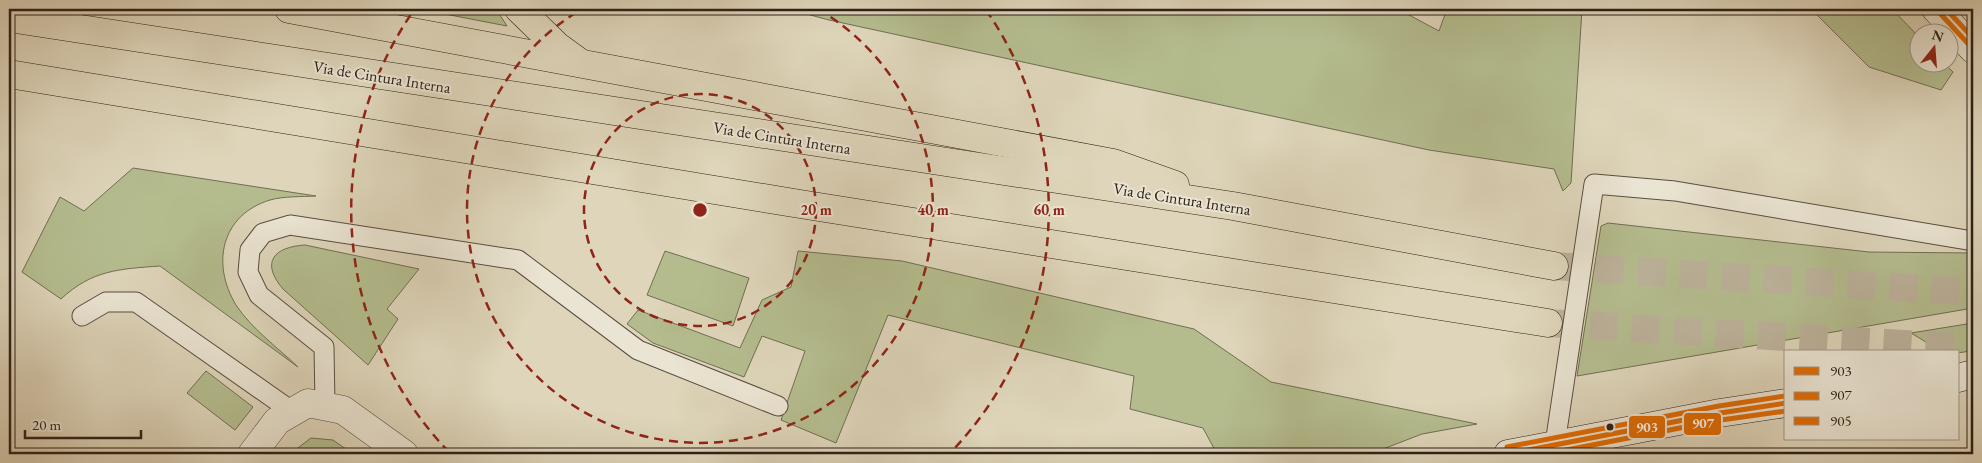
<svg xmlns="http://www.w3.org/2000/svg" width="1982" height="463" font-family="'EB Garamond',serif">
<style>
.green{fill:#b4bc8e;stroke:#716e53}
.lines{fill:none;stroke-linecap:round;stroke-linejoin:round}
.motorway-tunnel{stroke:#bbb19a;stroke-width:28;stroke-dasharray:28 14;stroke-linecap:butt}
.service-casing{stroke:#5a4d40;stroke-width:21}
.minor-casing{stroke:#5a4d40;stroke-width:29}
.secondary-casing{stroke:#2e2018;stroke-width:29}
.motorway-casing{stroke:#2e2018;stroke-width:29}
.service{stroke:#eae4d2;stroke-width:19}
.minor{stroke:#eae4d2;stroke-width:28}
.secondary{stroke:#eae4d2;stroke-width:28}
.motorway{stroke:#ded5ba;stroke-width:28}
.bus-1-casing{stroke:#eae4d2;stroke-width:9}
.bus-2-casing{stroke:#eae4d2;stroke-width:9}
.bus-3-casing{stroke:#eae4d2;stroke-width:9}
.bus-1{stroke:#e06c04;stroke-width:5}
.bus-2{stroke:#e06c04;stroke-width:5}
.bus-3{stroke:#e06c04;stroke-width:5}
.ring{fill:none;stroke:#8f2418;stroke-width:2.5;stroke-dasharray:9 6}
.bus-dot{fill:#2e2018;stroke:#eae4d2;stroke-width:2}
.labels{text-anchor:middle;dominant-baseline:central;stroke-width:4;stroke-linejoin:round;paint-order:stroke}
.street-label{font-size:16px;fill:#2e2018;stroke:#eae4d2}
.centre{fill:#8f2418;stroke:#eae4d2;stroke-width:2.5}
.ring-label{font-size:15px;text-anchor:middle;font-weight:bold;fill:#8f2418;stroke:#eae4d2;stroke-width:4;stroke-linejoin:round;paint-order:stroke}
.line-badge{stroke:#eae4d2;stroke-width:2}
.badge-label{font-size:14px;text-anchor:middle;font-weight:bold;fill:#fff}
</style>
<rect width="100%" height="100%" fill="#ded5ba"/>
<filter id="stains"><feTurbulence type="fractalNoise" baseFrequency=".004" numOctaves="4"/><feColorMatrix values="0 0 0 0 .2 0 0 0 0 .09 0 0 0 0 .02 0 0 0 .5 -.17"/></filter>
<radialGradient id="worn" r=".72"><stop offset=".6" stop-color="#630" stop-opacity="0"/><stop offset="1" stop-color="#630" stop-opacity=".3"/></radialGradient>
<!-- green -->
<g class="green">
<path d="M419 9H496L507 26Z"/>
<path d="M788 9H1398L1439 31 1447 9H1582L1571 183 1563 191 1554 169 1429 150 829 20Z"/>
<path d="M1811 9H1892L1919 37 1920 62 1944 63 1953 72 1941 90 1869 67Z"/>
<path d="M133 168 316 196C301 197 284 196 270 200 221 215 211 264 236 305 251 328 278 348 298 367L160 266C119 269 92 270 61 299L22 272 60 197 84 211Z"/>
<path d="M1608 223 1869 252 1973 253V308L1577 376 1601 226Z"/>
<path d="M305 245 419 269 387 309 398 319 368 365 283 289C260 262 274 247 305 245Z"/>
<path d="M665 251 749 278 733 326 647 295Z"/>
<path d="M798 251 902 261 1194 329 1271 382 1477 424 1422 434 1370 454H1217L1203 428 1130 409 1134 376 888 315 836 443 781 420 805 351 762 336 744 377 653 343 627 324 638 310 740 348 762 300 791 287Z"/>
<path d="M1973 323V350C1947 358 1933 346 1911 333Z"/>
<path d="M206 371 253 407 235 430 187 393Z"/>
<path d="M311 438 333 440 353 454H290Z"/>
</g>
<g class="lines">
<!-- motorway-tunnel -->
<g class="motorway-tunnel">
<path d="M1554 266 1973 292"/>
<path d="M1548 323 1973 348"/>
</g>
<!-- service casing -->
<g class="service-casing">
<g id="service">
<path d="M82 316 106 302H136L293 412"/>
<path d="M325 406 324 347 259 295 248 272 250 250 263 233 290 225 518 260 638 350 778 406"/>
<path d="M1555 444 1594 184 1675 191 1973 241"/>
</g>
</g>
<!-- minor casing -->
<g class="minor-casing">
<path id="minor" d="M252 454 277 421 308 403 343 410 404 454"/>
</g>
<!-- secondary casing -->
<g class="secondary-casing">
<g id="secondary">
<path d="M1936 9 1973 49"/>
<path d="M1958 378 1973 374"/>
<path d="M1508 454 1720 413 1786 403"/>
</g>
</g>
<!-- motorway casing -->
<g class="motorway-casing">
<g id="motorway">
<path d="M289 9 1113 163 1175 185"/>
<path d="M519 9 557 46 579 62"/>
<path d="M9 18 1233 206 1554 266"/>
<path d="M9 74 800 204 1548 323"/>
</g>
</g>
<!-- service -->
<use href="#service" class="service"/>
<!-- minor -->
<use href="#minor" class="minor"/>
<!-- secondary -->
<use href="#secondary" class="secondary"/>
<!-- motorway -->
<use href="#motorway" class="motorway"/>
<!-- bus-1 casing -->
<g class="bus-1-casing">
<g id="bus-1">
<path d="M1936 9 1973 49"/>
<path d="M1508 454 1720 413 1786 403"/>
</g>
</g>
<!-- bus-2 casing -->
<g class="bus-2-casing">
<path id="bus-2" d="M1546 454 1721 420 1786 411"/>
</g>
<!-- bus-3 casing -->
<g class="bus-3-casing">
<g id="bus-3">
<path d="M1946 9 1973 38"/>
<path d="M1507 447 1719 406 1785 396"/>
</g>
</g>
<!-- bus-1 -->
<use href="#bus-1" class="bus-1"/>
<!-- bus-2 -->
<use href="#bus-2" class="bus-2"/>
<!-- bus-3 -->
<use href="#bus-3" class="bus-3"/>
</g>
<!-- distance rings -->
<g class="ring">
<circle cx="700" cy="210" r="116"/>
<path d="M818 9A233 233 0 1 1 582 9"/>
<path d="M449 452A349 349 0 0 1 414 10M986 10A349 349 0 0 1 951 452"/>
</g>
<!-- markers -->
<circle class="bus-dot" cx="1610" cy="427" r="4.5"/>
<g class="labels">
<!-- street labels -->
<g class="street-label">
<text transform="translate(382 77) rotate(9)">Via de Cintura Interna</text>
<text transform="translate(782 138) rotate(9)">Via de Cintura Interna</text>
<text transform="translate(1182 199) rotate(9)">Via de Cintura Interna</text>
</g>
</g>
<circle cx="700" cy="210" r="8" class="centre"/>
<g class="ring-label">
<text x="816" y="215">20 m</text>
<text x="933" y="215">40 m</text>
<text x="1049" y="215">60 m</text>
</g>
<g class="line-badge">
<rect x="1683" y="412" width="39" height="24" rx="5" fill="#e06c04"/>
<rect x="1628" y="415" width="38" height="24" rx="5" fill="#e06c04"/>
</g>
<g class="badge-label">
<text x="1703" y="428">907</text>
<text x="1647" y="432">903</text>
</g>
<!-- margin -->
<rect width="1982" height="463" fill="none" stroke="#ded5ba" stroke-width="30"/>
<rect x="10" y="10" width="1962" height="443" fill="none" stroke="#2e2018" stroke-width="2.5"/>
<rect x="15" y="15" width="1952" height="433" fill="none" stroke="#2e2018"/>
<!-- legend -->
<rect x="1784" y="350" width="175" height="90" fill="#eae4d2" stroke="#9f9688"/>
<rect x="1794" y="367" width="25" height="8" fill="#e06c04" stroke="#9f9688"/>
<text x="1830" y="376" font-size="15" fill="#2e2018">903</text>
<rect x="1794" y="392" width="25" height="8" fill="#e06c04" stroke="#9f9688"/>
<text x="1830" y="400" font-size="15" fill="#2e2018">907</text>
<rect x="1794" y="417" width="25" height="8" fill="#e06c04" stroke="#9f9688"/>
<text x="1830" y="426" font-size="15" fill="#2e2018">905</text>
<!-- north arrow -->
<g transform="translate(1934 48) rotate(17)"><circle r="24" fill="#eae4d2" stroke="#9f9688"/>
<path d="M0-4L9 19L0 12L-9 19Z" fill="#8f2418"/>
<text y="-8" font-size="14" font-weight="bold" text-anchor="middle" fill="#2e2018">N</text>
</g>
<!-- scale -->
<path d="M25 430v8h116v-8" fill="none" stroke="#2e2018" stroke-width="2.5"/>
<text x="32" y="430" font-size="15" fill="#2e2018" stroke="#eae4d2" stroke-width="4" paint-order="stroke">20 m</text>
<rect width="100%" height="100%" filter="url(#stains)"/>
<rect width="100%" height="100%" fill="url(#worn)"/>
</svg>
